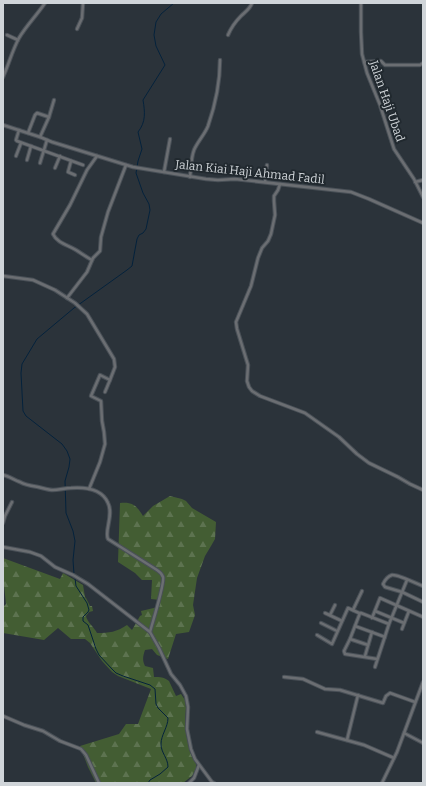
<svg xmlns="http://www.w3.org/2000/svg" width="426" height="786" font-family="Bitter,serif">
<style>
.forest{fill:url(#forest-firs)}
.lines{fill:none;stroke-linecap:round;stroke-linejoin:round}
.stream{stroke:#04223c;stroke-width:1}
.street-casing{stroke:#495057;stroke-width:4.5}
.street{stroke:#6b6e72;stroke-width:2.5}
.labels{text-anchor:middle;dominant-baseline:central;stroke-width:4;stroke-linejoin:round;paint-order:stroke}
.street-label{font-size:12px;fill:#d0d5d9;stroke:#21292f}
</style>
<defs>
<pattern id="forest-firs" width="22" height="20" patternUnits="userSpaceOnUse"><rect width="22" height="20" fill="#435d33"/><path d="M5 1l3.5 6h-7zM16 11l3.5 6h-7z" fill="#5d7350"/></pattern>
</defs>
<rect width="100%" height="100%" fill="#2b333a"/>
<!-- forest -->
<path class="forest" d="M170 496 182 499 186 501 192 508 216 522 215 539 211 546 205 556 197 578 193 605 195 615 189 632 176 634 168 659 157 655 152 649 145 650C143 656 142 660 145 666L153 668 154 677C160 677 164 677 169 681L176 696 181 694 185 700 186 708 185 719 186 734 190 752 196 764V769L192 776 183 783H96L88 767 80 746 119 734 126 724H138L151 689 118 676 112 672 102 661 90 643 85 639H71L58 628 44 640 3 633V607L6 604 3 576V558L60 579 63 573 83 585 85 597 86 598 90 606H92L93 611 89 612 86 616C87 622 94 627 97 633 109 633 117 632 127 625L132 630 140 616 142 615 141 611 158 607 160 600 151 599 152 580H142L135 573 118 562 120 503C133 502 136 505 143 516L153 506Z"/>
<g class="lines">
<!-- stream -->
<g class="stream">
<path d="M74 574 73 560 75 541 73 531 66 513 65 481 69 467 70 459 67 451 62 444 26 416 23 411 21 373 22 364 37 339 74 308 127 270 132 266 137 239 139 235 143 233 146 229 150 210 149 204 143 193 136 173 138 161 142 149 138 132C146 122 145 112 143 100L165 65 156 46 154 35 156 22 161 14 174 3"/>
<path d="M75 578 76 586 87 603 89 610 88 612 83 617V621L88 625 96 649 99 655 112 669 116 673 123 676 150 685 155 689 156 704 158 708 168 718C168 727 161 735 161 744 161 753 168 758 168 767L160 774 150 780 148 783"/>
</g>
<!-- street casing -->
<g class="street-casing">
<g id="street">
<path d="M361 3V32L362 54 367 73 380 105 394 149 414 179 423 197"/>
<path d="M77 29 82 18 83 3"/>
<path d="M7 35 18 40"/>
<path d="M228 35C231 28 236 21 241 16 246 11 250 9 252 3"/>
<path d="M364 62 381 61 385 65H420L423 63"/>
<path d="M3 77C9 64 12 51 19 38 26 26 37 15 45 3"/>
<path d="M49 117 54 100"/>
<path d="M3 125 40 137 52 142 133 167 206 179 218 180 235 179 351 192 369 199 423 223"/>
<path d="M19 130 16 140 17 141 83 165"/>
<path d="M28 133 35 115 37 113 49 117 40 137"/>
<path d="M16 156 21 143"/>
<path d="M27 160 31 146"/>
<path d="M71 161 68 172 75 175"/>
<path d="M40 163 47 140"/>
<path d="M55 168 60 156"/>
<path d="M164 172 170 139"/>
<path d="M190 177C191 168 191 158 194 150 198 141 205 134 208 126 216 103 220 84 220 60"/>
<path d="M265 182 267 165"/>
<path d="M415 182 423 180"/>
<path d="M280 184 278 190 274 196V201L275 215 271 234 268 241 262 248 258 258 251 286 236 322 237 329 248 365 247 381 249 387 252 391 260 396 305 413 339 437 357 454 369 463 398 477 410 484 423 490"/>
<path d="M92 260C86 257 81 253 76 250 68 245 57 243 53 234L70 205 87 170 97 156"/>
<path d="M3 276 33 280 55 290 75 303 87 314 114 359 115 367 110 380 100 375 91 396 101 401 102 421 104 432 105 444 100 462 89 489"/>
<path d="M67 298 87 272 93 258 100 251 101 237 108 212 126 165"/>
<path d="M105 392 110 380"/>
<path d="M3 475C9 476 14 480 20 482 25 485 32 486 38 487 43 488 48 490 53 490 59 490 65 488 71 488 85 487 102 489 108 503 114 515 104 531 108 539L157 570C160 572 162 574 163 577 165 583 152 624 150 632"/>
<path d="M3 523 5 516 12 502"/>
<path d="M3 547 30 552 41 556 55 567 73 575 88 584 150 632 159 648 171 674 180 685 186 696 188 707 187 729 191 749 195 759 212 782 214 783"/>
<path d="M423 586C417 584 398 574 392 575 388 576 385 580 383 584L385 587 402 592 423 602"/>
<path d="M353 610 362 591"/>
<path d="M375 611 404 623"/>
<path d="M325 613 342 621"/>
<path d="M330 615 335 605"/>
<path d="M372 618 380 598 423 617"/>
<path d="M321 623 337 631"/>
<path d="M389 624 407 580"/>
<path d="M355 626 385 637"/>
<path d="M402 629 409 611"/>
<path d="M317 635 332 644 348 608 359 613"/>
<path d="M350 639 368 645"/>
<path d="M365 656 372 632"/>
<path d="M375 667 389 624 361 613H360L350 639 344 651 345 654 377 659"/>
<path d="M284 677 303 679 325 689 340 690 383 703 386 696 390 693 415 702"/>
<path d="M3 716 24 725 43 731 60 741 81 749 86 755 99 783"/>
<path d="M317 732 364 745 394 758"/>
<path d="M404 733 423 743"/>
<path d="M347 740 358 695"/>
<path d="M189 783 194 778 199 765"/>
<path d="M382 783 397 752 423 682"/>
</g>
</g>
<!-- street -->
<use href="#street" class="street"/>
</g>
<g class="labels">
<!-- street labels -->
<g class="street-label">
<text transform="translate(387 101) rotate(71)">Jalan Haji Ubad</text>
<text transform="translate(250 172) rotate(6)">Jalan Kiai Haji Ahmad Fadil</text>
</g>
</g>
<!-- border -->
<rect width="426" height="786" fill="none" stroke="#d0d5d9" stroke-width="8"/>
</svg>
